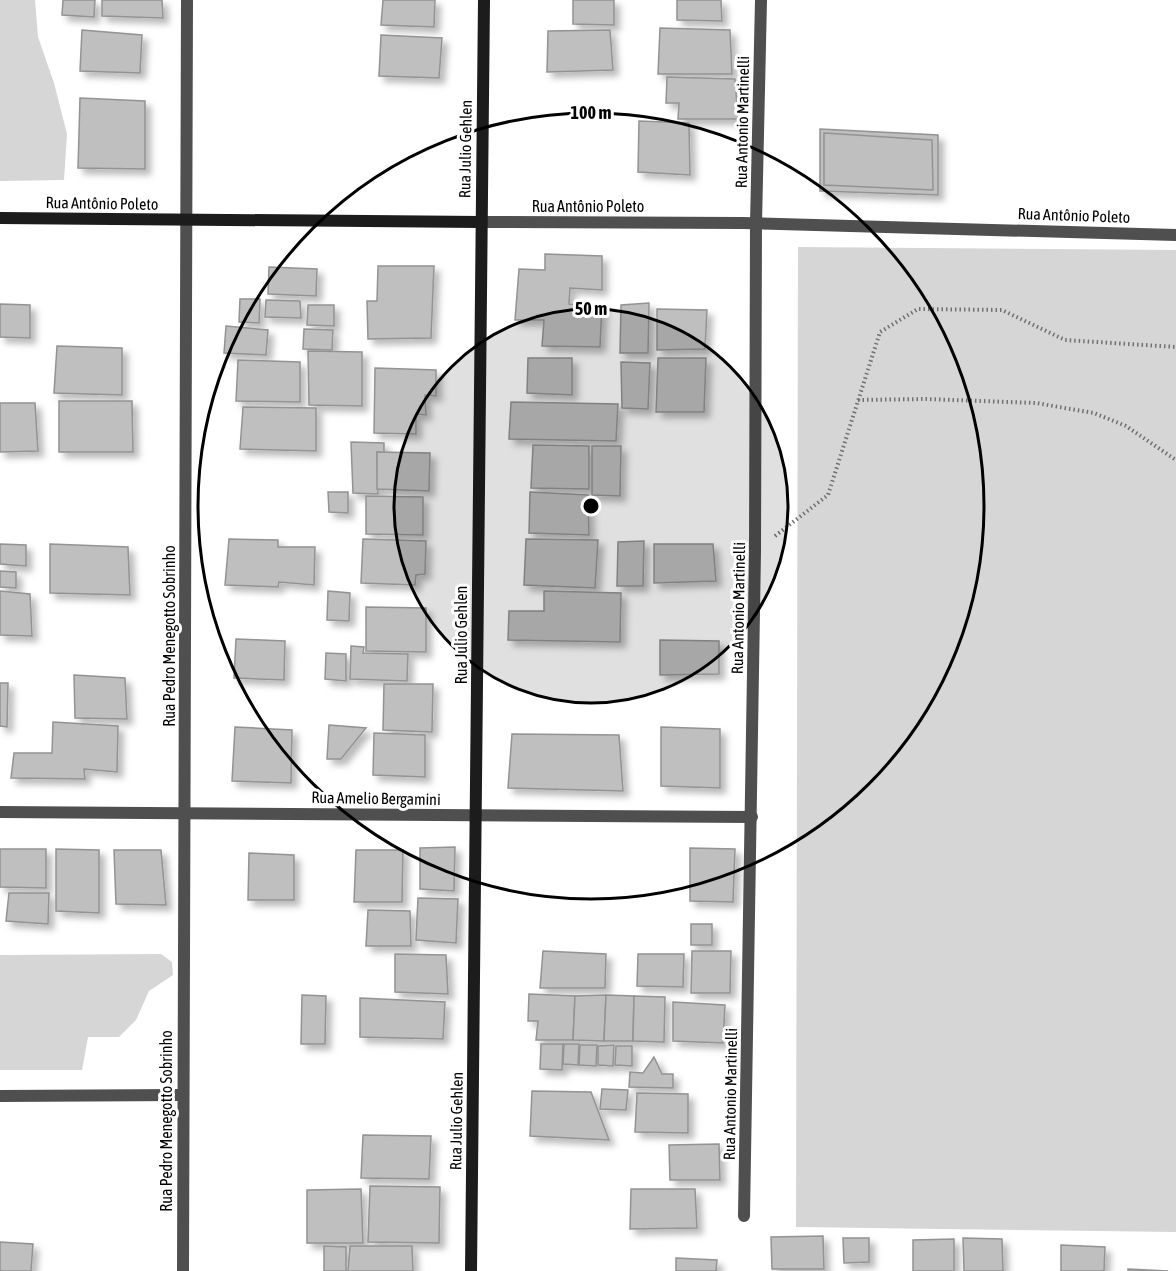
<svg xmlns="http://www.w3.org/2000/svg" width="1176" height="1271" font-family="'Asap Condensed',sans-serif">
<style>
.green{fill:#d6d6d6}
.building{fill:#bfbfbf;stroke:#939393;stroke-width:1.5;filter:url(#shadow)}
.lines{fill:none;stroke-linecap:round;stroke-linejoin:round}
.path{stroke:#717171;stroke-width:4;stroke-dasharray:1.5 3;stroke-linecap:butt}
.street{stroke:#4f4f4f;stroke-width:12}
.secondary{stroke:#1c1c1c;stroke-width:12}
.ring{fill:none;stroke:#000;stroke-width:3}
.labels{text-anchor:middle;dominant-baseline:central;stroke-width:6;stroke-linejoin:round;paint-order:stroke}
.street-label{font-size:16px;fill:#000;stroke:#fff}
.centre{fill:#000;stroke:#fff;stroke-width:3}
.ring-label{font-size:18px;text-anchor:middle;font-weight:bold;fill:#000;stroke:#fff;stroke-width:6;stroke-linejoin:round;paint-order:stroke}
</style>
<defs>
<filter id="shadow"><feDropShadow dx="5.5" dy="5.5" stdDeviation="3" flood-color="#0004"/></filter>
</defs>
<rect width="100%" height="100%" fill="#fff"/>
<!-- green -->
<g class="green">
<path d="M0 0H35L38 37 54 83 67 134 64 180 0 181Z"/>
<path d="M798 247 1176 250V1232L796 1227Z"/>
<path d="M161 954 172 962 173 975 149 991 136 1020 119 1037H88L82 1070H0V955Z"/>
</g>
<!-- building -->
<g class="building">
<path d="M63 0H95L94 17 62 15Z"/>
<path d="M102 0H162L163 18 102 16Z"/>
<path d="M383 0H435L434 27 381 25Z"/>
<path d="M573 0H614V25L573 24Z"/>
<path d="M677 0H721L722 21 677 20Z"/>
<path d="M660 28 730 30 732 74H658Z"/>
<path d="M82 30 142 35 140 73 80 71Z"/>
<path d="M610 30 613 70 547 72 548 31Z"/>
<path d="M381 35 442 38 439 78 379 76Z"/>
<path d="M667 77 735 79 738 119H678L679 103H666Z"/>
<path d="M80 98 145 101V169L78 168Z"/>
<path d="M639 121 689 123 690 175 638 172Z"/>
<path d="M820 129 938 135V195L820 191Z"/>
<path d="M824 133 932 140 933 190 824 185Z"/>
<path d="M545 254 602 256V290L570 288 569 304 602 305 600 347 542 346 544 320H515L519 269 545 270Z"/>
<path d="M378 266H434L431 338 368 339 367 301H377Z"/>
<path d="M269 267 317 269 316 296 268 294Z"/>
<path d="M240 299H260L259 323 239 322Z"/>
<path d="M266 300 300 301 301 318 265 317Z"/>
<path d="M649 303 648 353H620L621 305Z"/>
<path d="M0 304 30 305V338L0 337Z"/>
<path d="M308 305H334V326L307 325Z"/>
<path d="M657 309 707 310 705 349 657 350Z"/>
<path d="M226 326 268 330 266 355 224 353Z"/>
<path d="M304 329 333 330 332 350 303 349Z"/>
<path d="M57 346 122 348V395L54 393Z"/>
<path d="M308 351 362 352V406L309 405Z"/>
<path d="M528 358H572V395L527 393Z"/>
<path d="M658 358H706L704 412H656Z"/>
<path d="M238 360 300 362V402L236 401Z"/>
<path d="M621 362 650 363 648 409 622 408Z"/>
<path d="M375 368 436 370V396L425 395 426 415 416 414V434L374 433Z"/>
<path d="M59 401H132L133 452H59Z"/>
<path d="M511 402 618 404 616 441 509 439Z"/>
<path d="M0 403H35L38 451 0 452Z"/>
<path d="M243 407 316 408V451L240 449Z"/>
<path d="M351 442 384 443V453L377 452 378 494 353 493Z"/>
<path d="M533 445 589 446V489L531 488Z"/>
<path d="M592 446H621L620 496 592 495Z"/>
<path d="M377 452 430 453 429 491 377 489Z"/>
<path d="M328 492H348V513L329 512Z"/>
<path d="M530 492 588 495 589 535 529 533Z"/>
<path d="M366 496 423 497V535L366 534Z"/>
<path d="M229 539 278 540V547H315L314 585 279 582 278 587 225 585Z"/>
<path d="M363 539 426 541 425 574 416 575 415 585 361 583Z"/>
<path d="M526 539 598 540 595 588 524 585Z"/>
<path d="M644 541 643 586H617L618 542Z"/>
<path d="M0 544 26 545V566L0 564Z"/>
<path d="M50 544 128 547 130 595 50 593Z"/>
<path d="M654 544H713L716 581 654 583Z"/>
<path d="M0 571 16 572V588L0 587Z"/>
<path d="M0 591 30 594 32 636 0 635Z"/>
<path d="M328 591 350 593 349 621 327 620Z"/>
<path d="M544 591 621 593 620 642 508 640 509 611H544Z"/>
<path d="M366 607 426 608V652L366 651Z"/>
<path d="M236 639 285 641 284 680 234 678Z"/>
<path d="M660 640 719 641V674L660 675Z"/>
<path d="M351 646 364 647 363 653 408 654 407 681 350 679Z"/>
<path d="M326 653 346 654V681L325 679Z"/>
<path d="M74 675 125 678 127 719 75 718Z"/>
<path d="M0 683H8L7 727 0 726Z"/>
<path d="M384 684H433L432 732 383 730Z"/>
<path d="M53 722 118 726 117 772 84 769 85 779 11 778 14 753H52Z"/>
<path d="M329 725 366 728 341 759H327Z"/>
<path d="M235 727 292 730 291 783 232 781Z"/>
<path d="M661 727 720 729V788L661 786Z"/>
<path d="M374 733 425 735V777L373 775Z"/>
<path d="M512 734 619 735 623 791 508 788Z"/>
<path d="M455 847 454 891 420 889V848Z"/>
<path d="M690 848 735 849 733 902 690 901Z"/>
<path d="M0 849H46V888L0 887Z"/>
<path d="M56 849 99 850V913L56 911Z"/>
<path d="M114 850H161L166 905 116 904Z"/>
<path d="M356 850H403L402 902H354Z"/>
<path d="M249 853 294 855V900H248Z"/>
<path d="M9 893H49L48 924 6 921Z"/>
<path d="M418 898 458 899 456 943 416 940Z"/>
<path d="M368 910 410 911 411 946H366Z"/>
<rect x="691" y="924" width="21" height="21"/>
<path d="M543 951 606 954 605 988H540Z"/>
<path d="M692 951H731L730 993H691Z"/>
<path d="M395 954 446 955 448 994 395 992Z"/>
<path d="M638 954H684L683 987 637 986Z"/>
<path d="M529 994 575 996 573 1040H536L538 1021H528Z"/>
<path d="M302 995 326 996 325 1044H301Z"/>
<path d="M606 995 604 1041 573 1040 575 996Z"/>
<path d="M606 995 634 996 633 1041H604Z"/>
<path d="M634 996 665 997 664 1042 633 1041Z"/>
<path d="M360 998 445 1002 443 1039 360 1037Z"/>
<path d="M673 1002 725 1005 723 1043 673 1041Z"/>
<path d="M541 1044H563L562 1070 540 1069Z"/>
<path d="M564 1044H579L578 1065 563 1064Z"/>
<path d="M580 1045H597L596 1066 579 1065Z"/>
<path d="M614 1045 613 1066 598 1065V1046Z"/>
<path d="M616 1046H632V1066L615 1065Z"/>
<path d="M654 1057 662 1074H673V1088L629 1087 630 1072 643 1073Z"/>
<path d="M602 1089 628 1090 626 1110 600 1109Z"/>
<path d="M532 1091 591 1092 609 1140 530 1136Z"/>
<path d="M637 1093 688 1094V1133L635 1132Z"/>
<path d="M363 1135 431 1136 429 1179 361 1178Z"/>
<path d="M719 1144 720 1180H670L669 1145Z"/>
<path d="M370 1186 440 1187 439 1243 368 1242Z"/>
<path d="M361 1189 363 1243H307V1190Z"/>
<path d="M631 1189H695L697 1228 630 1229Z"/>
<path d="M823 1236 824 1269H772L771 1237Z"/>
<path d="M843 1238H869V1262L844 1263Z"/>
<path d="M963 1238 1002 1239 1003 1271H964Z"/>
<path d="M954 1239V1271H913V1240Z"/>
<path d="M0 1242 33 1244 31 1271H0Z"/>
<path d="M1061 1245 1105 1247 1104 1271H1061Z"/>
<path d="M324 1246 346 1247V1271H324Z"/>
<path d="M350 1246H412L413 1271H348Z"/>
<path d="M676 1258 717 1260 716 1271H676Z"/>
<path d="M1128 1269 1168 1271H1128Z"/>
</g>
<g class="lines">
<!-- path -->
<g class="path">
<path d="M858 400 926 399 1036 403 1094 413 1126 426 1176 460"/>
<path d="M775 536 828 495 880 332 918 309 1002 310 1065 340 1176 347"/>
</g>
<!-- street -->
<g class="street">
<path d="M480 222 742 223 1176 235"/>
<path d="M0 812 752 817"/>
<path d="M0 1096 182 1095"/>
<path d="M744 1216 755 551 756 223 761 0"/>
<path d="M183 1271 187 0"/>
</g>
<!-- secondary -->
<g class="secondary">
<path d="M0 218 480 222"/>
<path d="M471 1271 484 0"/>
</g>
</g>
<!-- distance rings -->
<circle cx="591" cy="506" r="197" fill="#000" fill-opacity=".12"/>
<g class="ring">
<circle cx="591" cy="506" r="197"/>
<circle cx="591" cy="506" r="393"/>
</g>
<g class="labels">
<!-- street labels -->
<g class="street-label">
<text transform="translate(742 122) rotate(-89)">Rua Antonio Martinelli</text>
<text transform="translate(465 149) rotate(-89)">Rua Julio Gehlen</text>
<text transform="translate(102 203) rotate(1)">Rua Antônio Poleto</text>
<text x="588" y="206">Rua Antônio Poleto</text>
<text transform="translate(1074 215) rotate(2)">Rua Antônio Poleto</text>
<text transform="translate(738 608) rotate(-89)">Rua Antonio Martinelli</text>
<text transform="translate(461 635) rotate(-90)">Rua Julio Gehlen</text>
<text transform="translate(169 636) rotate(-90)">Rua Pedro Menegotto Sobrinho</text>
<text transform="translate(376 798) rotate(1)">Rua Amelio Bergamini</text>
<text transform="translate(730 1094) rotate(-89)">Rua Antonio Martinelli</text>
<text transform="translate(166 1121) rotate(-90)">Rua Pedro Menegotto Sobrinho</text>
<text transform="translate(456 1121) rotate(-89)">Rua Julio Gehlen</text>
</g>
</g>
<circle cx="591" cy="506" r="9" class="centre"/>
<g class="ring-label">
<text x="591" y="119">100 m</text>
<text x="591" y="315">50 m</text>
</g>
</svg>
